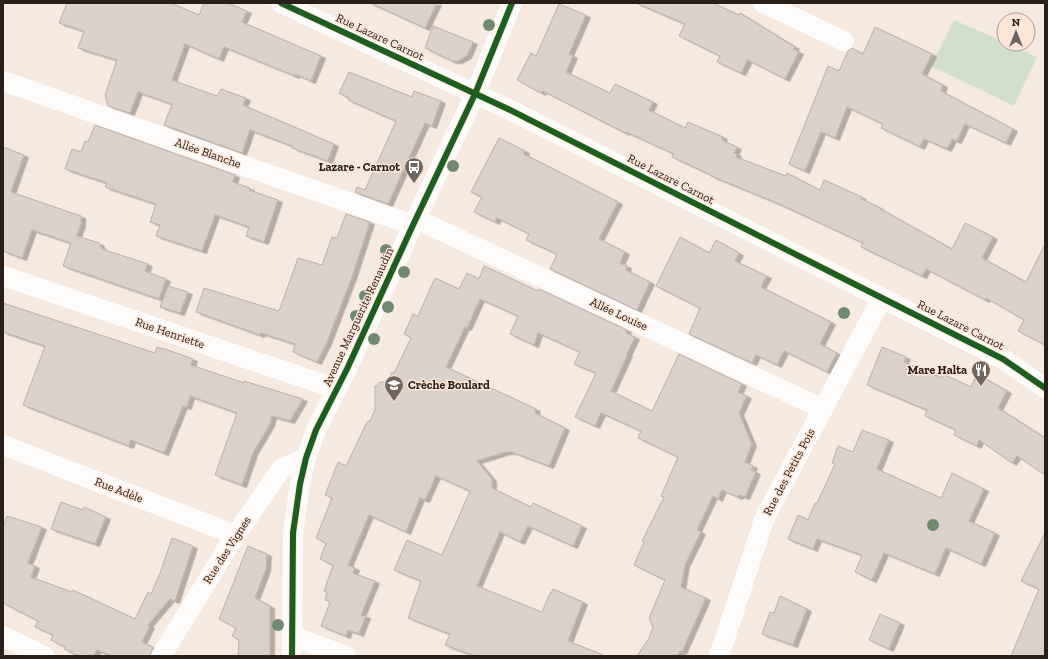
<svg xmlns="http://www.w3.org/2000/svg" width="1048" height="659" font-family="'Zilla Slab',serif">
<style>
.green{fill:#d2dfcb}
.building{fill:#dcd1ca;stroke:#bbb0a9;filter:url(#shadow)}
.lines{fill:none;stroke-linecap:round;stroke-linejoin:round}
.minor{stroke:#fefcfa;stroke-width:20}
.cycleway-casing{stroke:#fee7d8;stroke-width:8}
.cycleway{stroke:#1b5e20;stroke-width:6}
.tree{fill:#6f8a6f}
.labels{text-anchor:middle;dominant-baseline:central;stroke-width:3;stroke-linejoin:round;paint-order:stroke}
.street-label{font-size:12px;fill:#2a2019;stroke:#fee7d8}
.poi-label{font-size:12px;font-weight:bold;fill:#2a2019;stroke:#fee7d8;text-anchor:end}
</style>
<defs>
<filter id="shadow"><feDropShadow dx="4.5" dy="2.5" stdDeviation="0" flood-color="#0004"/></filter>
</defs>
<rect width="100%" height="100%" fill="#f6e9e0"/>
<!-- green -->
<path class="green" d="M954 20 1004 42V44H1007L1037 57 1014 106 931 66Z"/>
<!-- building -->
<g class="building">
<path d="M67 3H171L199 15 204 3H228L247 11 242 22 321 56 311 81 295 74V76L224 47 219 59 185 44 172 80 217 96 221 89 246 98 243 105 334 144 328 161 292 148V146L250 130 242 153 164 125 172 104 138 92 130 113 108 106 105 95 117 60 78 48 84 31 59 23Z"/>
<path d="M370 3H437L425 28Z"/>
<path d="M636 3H713L739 15 740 13 795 47 793 49 799 52 785 79 748 60 741 73 717 62 720 56 679 36 685 24Z"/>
<path d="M559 4 586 15 569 54 573 56 566 72 610 93 615 84 653 102 649 110 685 128 688 122 723 137 722 140 737 147 734 153 737 154 736 157 786 176 787 173 820 190 824 180 862 197 861 199 879 207V208L952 249 965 223 993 237 982 258 1026 282 1045 244V345L1018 331 1024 320 986 298 985 300 926 269 922 276 861 247 863 243 777 203 711 176V175L672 157 674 154 626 132 625 133 543 91 541 93 517 80 531 53 536 56Z"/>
<path d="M433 26 473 42 467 56 458 61H452L425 48Z"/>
<path d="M875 27 932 54 922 74 943 85 941 91 1013 129 1006 143 965 124 957 141 952 139 947 149 924 139 920 147 881 128 883 124 847 107 835 138 821 132 805 171 789 164 828 66 839 71 848 51 852 48 863 54Z"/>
<path d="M349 72 412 97 414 91 441 101 432 126 425 123 388 204 355 192 357 187 365 190 396 121 348 100 349 98 339 93Z"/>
<path d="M95 125 235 175 233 182 250 188 249 190 278 200 264 242 246 236 249 227 215 215 202 251 156 236 160 225 150 222 156 204 105 187 107 183 65 169 72 149 81 152 85 141 88 142Z"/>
<path d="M499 138 525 151 524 154 618 202 599 239 625 252 620 263 627 266 626 270 650 282 637 310 550 269 557 254 526 240 529 234 497 218 495 222 474 212 482 197 471 192Z"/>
<path d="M3 147 24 155 11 192 81 216V224L77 236 99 243 102 249 148 264 145 271 166 279 159 299 63 266 71 243 32 230 22 258 3 251Z"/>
<path d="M346 214 370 222 352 277 327 342 317 362 293 352 295 344 261 333 260 335 196 312 204 288 279 311 298 258 322 265 332 237 337 238Z"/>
<path d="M680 237 709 253 716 240 739 253 735 261 767 276 761 287 831 322 820 344 837 353 827 372 784 351 777 365 756 355 752 363 689 334 700 308 656 286Z"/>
<path d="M484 266 538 291 539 289 627 330 626 333 635 337 627 354H628L611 391 652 411 679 354 742 384 738 392 747 396 739 413 752 444 745 462 753 466 751 470 756 472 745 497 739 495 738 497 722 490 718 499 713 496 697 530 701 532 685 565 681 587 706 598 682 652 680 651 677 656H637L649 638 653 627 649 618 665 580 634 565 644 542 642 541 664 497 661 496 678 457 638 438 641 431 601 413 595 426 575 417 596 373 574 364 580 352 538 333 534 345 510 334 518 316 480 299 467 328 465 327 446 367 536 409 535 413 565 428 549 466 512 452H506L477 461 492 479V488L531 507 533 503 582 526 573 546 528 526 520 542 500 532 477 586 542 612 550 593H551L553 589 583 602 568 641 603 655V656H475L445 645 450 634 408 618 421 581 394 570 407 540 442 555 470 491 436 476 425 500 420 498 406 532 369 515 348 565 355 568 353 573 375 581 361 615 366 616 359 634 348 630 346 636 321 626 330 602 325 600 327 592 324 591 333 565 320 559 326 543 316 538 332 498 325 495 338 462 346 466 367 422 370 421 375 410V386H378V384L380 382H388L392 372 394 373 411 338 404 334 413 314 418 316 435 278 459 289 467 273 479 279Z"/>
<path d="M168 286 188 292 180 313 160 307Z"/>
<path d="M3 303 155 353 157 347 171 351 193 359 191 365 244 383V381L303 399 290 421 272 416 270 424 253 453 242 485 215 475 237 413 190 396 187 407 183 406 164 453 131 440 129 446 23 405 45 346 3 332Z"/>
<path d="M882 347 906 357 904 362 942 378 943 374 971 387 977 374 1007 391 998 408 1045 438V475L1017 456 1012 463 979 440 977 446 954 435 956 430 925 416 927 410 867 385Z"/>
<path d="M862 430 889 440 877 469 941 498 952 473 984 489 969 521 995 533 981 564 946 548 935 574 884 553 872 580 855 572 862 555 817 539 813 549 788 539 798 515 808 520 815 503H817L835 464 832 463 838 446 853 452Z"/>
<path d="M61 502 83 510 84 507 106 517 95 544 51 529Z"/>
<path d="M7 516 42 527 28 563 35 566 31 577 72 592 73 590 135 619 148 592 151 594 160 573 172 538 193 546 175 601 170 599 148 625 150 626 142 642 153 647 150 656H112L97 650 93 656H79L64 649 65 647 51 640 53 635 35 627 38 621 3 603V527Z"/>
<path d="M1045 533V656H1011L1039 589 1021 581Z"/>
<path d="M248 546 267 554 266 569 255 598 270 606V656H238L239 640 232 636 236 628 219 619Z"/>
<path d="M780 596 807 609 793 645 762 634 770 612 774 613Z"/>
<path d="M880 614 900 623 889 649 869 640Z"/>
</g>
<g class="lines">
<!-- minor -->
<g class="minor">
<path d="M281 3 508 109 882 298 1003 359 1045 388"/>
<path d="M763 3 844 41"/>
<path d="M3 81 413 225"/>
<path d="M416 219 823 409"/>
<path d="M3 276 337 389"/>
<path d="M3 445 220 529 235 536"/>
<path d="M3 636 44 656"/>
<path d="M292 636 346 656"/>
<path d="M161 656 235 536 281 469 306 458"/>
<path d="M292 656 293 533 300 484 306 458 316 430 347 369 413 225 475 94 512 3"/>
<path d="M719 656 765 517 882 298"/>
</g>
<!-- cycleway casing -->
<g class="cycleway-casing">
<g id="cycleway">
<path d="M281 3 508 109 882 298 1003 359 1045 388"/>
<path d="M292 656 293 533 300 484 306 458 316 430 347 369 413 225 475 94 512 3"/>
</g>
</g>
<!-- cycleway -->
<use href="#cycleway" class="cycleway"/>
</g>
<!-- trees -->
<g class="tree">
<circle cx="489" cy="25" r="6"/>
<circle cx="453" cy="166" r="6"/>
<circle cx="386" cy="250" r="6"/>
<circle cx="404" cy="272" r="6"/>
<circle cx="365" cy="296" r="6"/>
<circle cx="388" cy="307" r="6"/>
<circle cx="844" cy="313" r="6"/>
<circle cx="356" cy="316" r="6"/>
<circle cx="374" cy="339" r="6"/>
<circle cx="933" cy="525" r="6"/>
<circle cx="278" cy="625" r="6"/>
</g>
<!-- icons -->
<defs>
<g id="bus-pin" transform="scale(1)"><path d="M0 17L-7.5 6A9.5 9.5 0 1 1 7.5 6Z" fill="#71665f" stroke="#fee7d8"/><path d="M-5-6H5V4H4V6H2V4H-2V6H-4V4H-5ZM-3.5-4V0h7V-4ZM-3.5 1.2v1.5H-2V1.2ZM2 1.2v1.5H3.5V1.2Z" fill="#fff"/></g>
<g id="restaurant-pin" transform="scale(1)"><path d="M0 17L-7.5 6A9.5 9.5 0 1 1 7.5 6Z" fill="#71665f" stroke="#fee7d8"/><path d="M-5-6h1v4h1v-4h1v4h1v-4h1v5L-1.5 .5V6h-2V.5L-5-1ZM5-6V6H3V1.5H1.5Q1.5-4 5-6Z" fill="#fff"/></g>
<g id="school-pin" transform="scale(1)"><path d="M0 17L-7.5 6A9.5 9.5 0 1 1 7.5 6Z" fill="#71665f" stroke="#fee7d8"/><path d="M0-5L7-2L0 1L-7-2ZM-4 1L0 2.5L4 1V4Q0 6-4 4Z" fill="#fff"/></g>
</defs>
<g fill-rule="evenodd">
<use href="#bus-pin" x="414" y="167"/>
<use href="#restaurant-pin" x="981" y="370"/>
<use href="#school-pin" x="394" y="385"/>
</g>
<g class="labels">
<!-- street labels -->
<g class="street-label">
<text transform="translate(380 37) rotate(25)">Rue Lazare Carnot</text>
<text transform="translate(208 153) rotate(19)">Allée Blanche</text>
<text transform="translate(671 179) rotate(27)">Rue Lazare Carnot</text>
<text transform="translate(619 314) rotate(25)">Allée Louise</text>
<text transform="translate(358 317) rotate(-65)">Avenue Marguerite Renaudin</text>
<text transform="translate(961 325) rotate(27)">Rue Lazare Carnot</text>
<text transform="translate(170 333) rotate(19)">Rue Henriette</text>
<text transform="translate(789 472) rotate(-62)">Rue des Petits Pois</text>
<text transform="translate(119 490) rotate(21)">Rue Adèle</text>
<text transform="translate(227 550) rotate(-57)">Rue des Vignes</text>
</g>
<!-- poi labels -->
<g class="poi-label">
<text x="400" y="167">Lazare - Carnot</text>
<text x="967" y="370">Mare Halta</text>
<text x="408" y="385" text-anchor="start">Crèche Boulard</text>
</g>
</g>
<!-- border -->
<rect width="1048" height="659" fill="none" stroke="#2a2019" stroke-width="8"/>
<!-- north arrow -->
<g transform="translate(1016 32)"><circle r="19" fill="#fee7d8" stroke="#a9978c"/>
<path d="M0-3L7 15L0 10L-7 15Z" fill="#71665f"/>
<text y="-6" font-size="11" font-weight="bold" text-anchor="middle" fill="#2a2019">N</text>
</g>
</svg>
